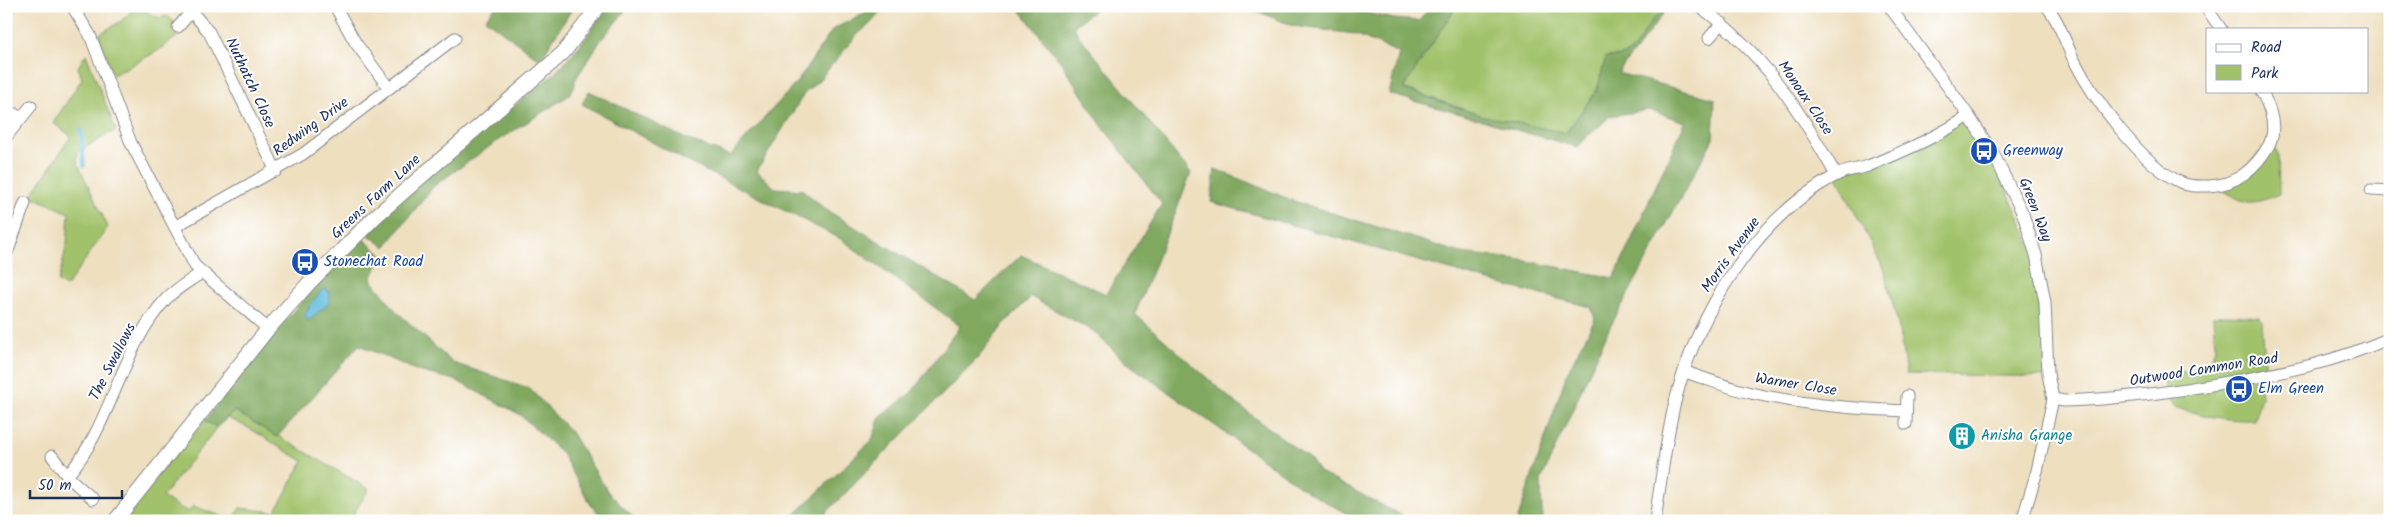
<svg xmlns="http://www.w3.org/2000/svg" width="2396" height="527" font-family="Kalam,sans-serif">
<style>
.green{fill:#a1c26a;stroke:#5e7864}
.forest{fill:#80a85e;stroke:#4e6c5e}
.water{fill:#5ab9d9;stroke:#3a749c}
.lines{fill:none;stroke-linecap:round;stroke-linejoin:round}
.stream{stroke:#5ab9d9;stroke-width:4}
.minor-casing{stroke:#84878e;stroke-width:13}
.tertiary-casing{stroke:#84878e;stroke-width:16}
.minor{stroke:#fff;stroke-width:11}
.tertiary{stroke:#fff;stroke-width:14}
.labels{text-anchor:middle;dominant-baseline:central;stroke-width:4;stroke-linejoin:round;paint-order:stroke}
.street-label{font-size:15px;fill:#1b2f5e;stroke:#fff}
.transit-label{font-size:15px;fill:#164399;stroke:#fff;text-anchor:start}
.culture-label{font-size:15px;fill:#0d838f;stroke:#fff;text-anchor:start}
</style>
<rect width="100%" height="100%" fill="#fff"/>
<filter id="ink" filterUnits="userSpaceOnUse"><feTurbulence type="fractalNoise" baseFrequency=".02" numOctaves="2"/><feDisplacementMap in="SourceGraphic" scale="10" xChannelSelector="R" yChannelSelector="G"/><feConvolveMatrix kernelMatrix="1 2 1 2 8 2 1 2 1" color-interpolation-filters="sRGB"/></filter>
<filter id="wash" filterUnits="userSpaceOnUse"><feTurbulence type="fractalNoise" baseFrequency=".0096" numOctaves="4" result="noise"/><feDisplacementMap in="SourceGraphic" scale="20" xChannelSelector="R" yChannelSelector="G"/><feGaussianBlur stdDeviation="1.12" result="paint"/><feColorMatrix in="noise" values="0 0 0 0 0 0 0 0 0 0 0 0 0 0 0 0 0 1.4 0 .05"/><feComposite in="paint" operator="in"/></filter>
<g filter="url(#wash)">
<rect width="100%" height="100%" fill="#eedfbf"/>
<!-- green -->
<g class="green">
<path d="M1449 6H1655L1666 10 1632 55 1606 57 1597 90 1566 133 1483 116 1403 88 1453 12Z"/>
<path d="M136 7 159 18 167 16 183 29 176 33 177 37 156 52 113 75 98 35 121 21Z"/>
<path d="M86 54 116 130 78 152 77 162 108 227 66 287 58 282 67 244 69 213 31 196 71 136 53 123 82 79 78 67Z"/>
<path d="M1969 116 1982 135 2036 255 2050 377 1906 374 1898 324 1884 270 1836 175Z"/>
<path d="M2270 142 2278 154 2279 194C2244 208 2247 203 2215 186L2231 181Z"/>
<path d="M2229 315 2260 317 2262 322 2266 376 2259 377 2261 397 2254 420C2226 421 2201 415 2174 407L2166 393 2164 376 2192 370 2211 362 2215 347 2213 316Z"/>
<path d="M235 411 369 489 349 521H120L137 498 205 421 217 427 162 497 188 512 193 506 232 520 240 508 275 512 303 461C277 447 254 428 227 418Z"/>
</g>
<!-- forest -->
<g class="forest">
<path d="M496 6H574L540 60 485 19Z"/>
<path d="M607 6H629L601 40 575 80V86L568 96 493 144 434 186 385 247 367 234 411 190 555 73 586 38Z"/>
<path d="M871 6H886L871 23 857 35 821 78 804 94 757 171 775 188 803 190 825 209 975 300 1021 255 1106 294 1162 204 1102 126 1062 64 1017 6H1100L1074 26 1078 35 1191 173 1135 314 1232 400 1311 460 1319 472 1412 521H1360L1308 492 1126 362 1093 331 1031 297 1004 324 978 358 818 521H788L872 440 880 417 912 392 960 326 841 239 690 163 582 104 589 91 684 138 730 156 797 82 833 29 862 15Z"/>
<path d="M1245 6H1335L1394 19 1419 21 1431 6H1449L1453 12 1403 89 1483 116 1566 133 1597 90 1606 57C1610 57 1617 58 1622 56 1642 49 1646 16 1666 10L1618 73 1715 99 1713 139 1610 327 1541 480 1542 512 1544 521H1517L1567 373 1595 319 1591 307 1514 288 1211 202 1215 169 1294 201 1461 253 1516 259 1614 278 1685 122 1649 110 1610 116 1577 147 1389 94 1399 53 1355 34 1293 26Z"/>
<path d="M362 238 382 255 371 279 396 311 453 363 529 388 571 432 608 492 637 521H606L591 505 561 452 519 414 455 380 418 371 359 345 277 437 235 411 217 427 205 421C252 355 305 296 362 238Z"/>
</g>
<!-- water -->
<path class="water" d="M324 288 330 293 329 303 308 321 305 315 312 302Z"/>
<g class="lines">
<!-- stream -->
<path class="stream" d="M81 130 84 166"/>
</g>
</g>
<g filter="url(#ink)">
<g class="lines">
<!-- minor casing -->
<g class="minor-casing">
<g id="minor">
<path d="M72 6 90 35 131 143 195 266 268 329"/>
<path d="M335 6 355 42 388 87"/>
<path d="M1699 6C1762 51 1799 109 1836 175"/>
<path d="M1889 6 1969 116 1994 155 2023 214 2036 255 2045 302 2048 374 2053 399 2037 471 2022 521"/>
<path d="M2046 6C2058 17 2066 45 2074 60 2093 98 2141 164 2180 182 2189 187 2199 186 2209 186 2236 185 2256 168 2269 145 2278 127 2270 107 2261 91"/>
<path d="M2205 6 2221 29"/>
<path d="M192 12 209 32 276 171"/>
<path d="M178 27 196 6"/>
<path d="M1709 38 1722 23"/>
<path d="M6 108 20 118"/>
<path d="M6 137 31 106"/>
<path d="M2371 190 2390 191"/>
<path d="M176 226 303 154 455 38"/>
<path d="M6 256 25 203"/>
<path d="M1685 372C1707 379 1729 388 1751 393 1802 405 1854 409 1906 411"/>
<path d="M2053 399 2064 401C2120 399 2173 392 2228 382 2284 373 2338 361 2390 338"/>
<path d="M1906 424 1907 396"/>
<path d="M52 456 67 476 93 499"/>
<path d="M67 476C112 426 120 348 167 298 177 288 190 281 201 273"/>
<path d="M1655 521C1661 480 1666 438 1676 398 1698 313 1756 218 1835 176 1845 170 1857 170 1868 166 1903 152 1937 137 1969 116"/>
</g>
</g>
<!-- tertiary casing -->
<g class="tertiary-casing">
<path id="tertiary" d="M115 521 268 329 309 283 376 216 563 53 599 6"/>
</g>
<!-- minor -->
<use href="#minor" class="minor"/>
<!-- tertiary -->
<use href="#tertiary" class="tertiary"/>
</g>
</g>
<!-- icons -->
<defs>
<g id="bus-disc" transform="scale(1.4375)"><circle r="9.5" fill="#1a4fb4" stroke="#fff"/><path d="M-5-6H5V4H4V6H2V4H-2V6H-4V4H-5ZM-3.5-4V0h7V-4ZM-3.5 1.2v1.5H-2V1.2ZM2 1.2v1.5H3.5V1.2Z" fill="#fff"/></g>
<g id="building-disc" transform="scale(1.4375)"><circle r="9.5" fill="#0f9aa8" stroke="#fff"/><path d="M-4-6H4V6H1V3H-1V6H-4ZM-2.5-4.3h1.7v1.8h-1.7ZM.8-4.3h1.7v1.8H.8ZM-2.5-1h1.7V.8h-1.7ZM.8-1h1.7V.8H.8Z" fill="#fff"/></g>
</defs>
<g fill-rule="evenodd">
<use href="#bus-disc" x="1984" y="151"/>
<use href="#bus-disc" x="305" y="262"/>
<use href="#bus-disc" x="2239" y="389"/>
<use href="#building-disc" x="1962" y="436"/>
</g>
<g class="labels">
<!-- street labels -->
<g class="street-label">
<text transform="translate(250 83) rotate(65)">Nuthatch Close</text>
<text transform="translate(1805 98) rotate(56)">Monoux Close</text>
<text transform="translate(311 127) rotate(-36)">Redwing Drive</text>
<text transform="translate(376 197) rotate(-43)">Greens Farm Lane</text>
<text transform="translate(2035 210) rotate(69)">Green Way</text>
<text transform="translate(1731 255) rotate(-54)">Morris Avenue</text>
<text transform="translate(113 362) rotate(-63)">The Swallows</text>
<text transform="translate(2204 370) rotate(-9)">Outwood Common Road</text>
<text transform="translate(1796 385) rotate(9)">Warner Close</text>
</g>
<!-- transit labels -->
<g class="transit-label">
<text x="2003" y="151">Greenway</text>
<text x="324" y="262">Stonechat Road</text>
<text x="2258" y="389">Elm Green</text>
</g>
<!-- culture labels -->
<g class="culture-label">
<text x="1981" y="436">Anisha Grange</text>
</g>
</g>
<!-- margin -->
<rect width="2396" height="527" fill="none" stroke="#fff" stroke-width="25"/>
<!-- legend -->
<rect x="2206" y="28" width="162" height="65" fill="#ffffff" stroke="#a4acbf"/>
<rect x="2216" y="44" width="25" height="8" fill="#ffffff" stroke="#a4acbf"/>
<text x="2251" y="52" font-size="15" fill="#1b2f5e">Road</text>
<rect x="2216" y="65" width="25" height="15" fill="#a1c26a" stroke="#a4acbf"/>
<text x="2251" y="78" font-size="15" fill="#1b2f5e">Park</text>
<!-- scale -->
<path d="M30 490v8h92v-8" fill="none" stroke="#1b2f5e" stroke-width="2.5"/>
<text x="38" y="490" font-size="15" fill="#1b2f5e" stroke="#ffffff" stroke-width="4" paint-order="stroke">50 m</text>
</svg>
